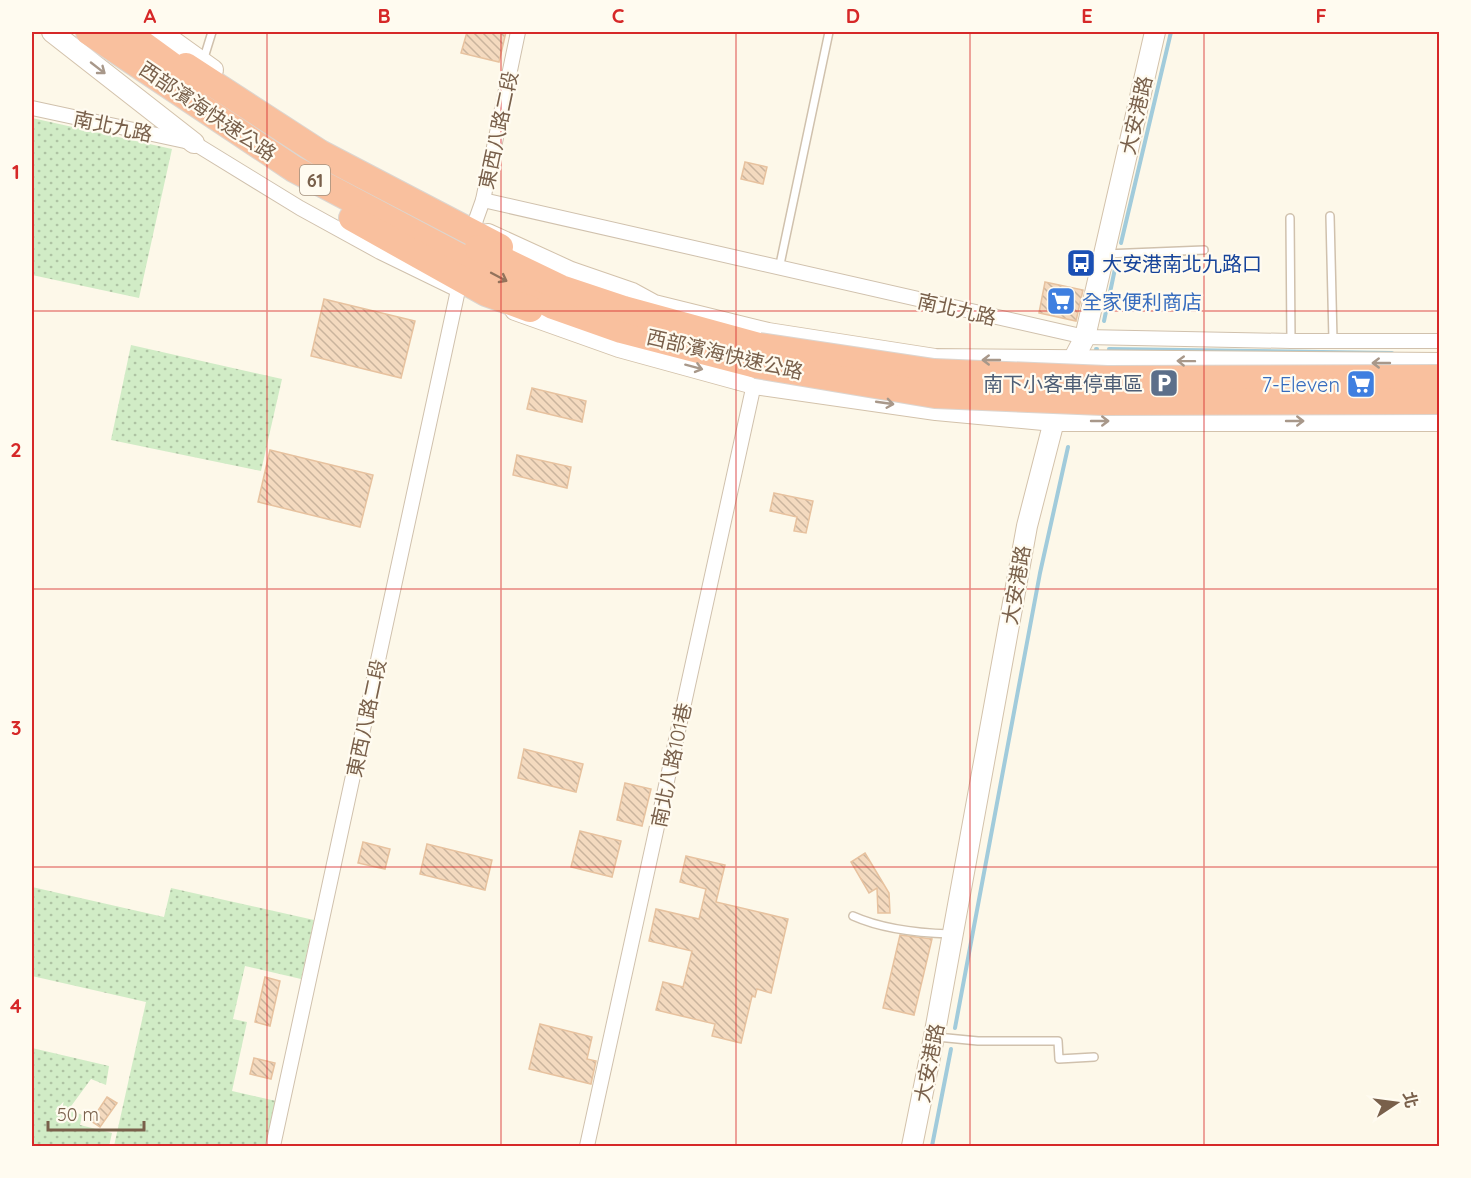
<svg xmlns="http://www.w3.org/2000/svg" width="1471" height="1178" font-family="Quicksand,'Noto Sans TC',sans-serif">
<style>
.grass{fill:url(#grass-dots)}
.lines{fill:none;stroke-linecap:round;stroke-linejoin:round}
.stream{stroke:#a1cbdb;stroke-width:4}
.building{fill:url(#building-back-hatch);stroke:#e7c29f;stroke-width:1.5}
.lane-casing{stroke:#d0c1ad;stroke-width:10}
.street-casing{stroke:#d0c1ad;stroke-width:16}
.secondary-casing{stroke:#d3c2ab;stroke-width:22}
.highway-casing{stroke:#dcd6d0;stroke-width:28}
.lane{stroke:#fff;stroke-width:7}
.street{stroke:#fff;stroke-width:14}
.secondary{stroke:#fff;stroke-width:20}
.highway{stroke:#f9c09e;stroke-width:26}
.highway-bridge-casing{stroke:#dcd6d0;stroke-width:28;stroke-linecap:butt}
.highway-bridge{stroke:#f9c09e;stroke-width:26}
.oneway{stroke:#a8988a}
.oneway2{stroke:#93735c}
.grid{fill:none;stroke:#d62828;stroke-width:1.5;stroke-opacity:0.55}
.labels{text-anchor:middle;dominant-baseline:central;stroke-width:4.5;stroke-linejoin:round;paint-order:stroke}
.shield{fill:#fffbf0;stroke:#a18e7c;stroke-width:1.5}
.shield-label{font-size:18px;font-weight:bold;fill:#79604b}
.street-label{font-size:20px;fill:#79604b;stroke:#fffbf0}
.transit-label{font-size:20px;fill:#164399;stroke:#fffbf0;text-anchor:start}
.shop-label{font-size:20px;fill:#366cbe;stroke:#fffbf0;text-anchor:start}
.service-label{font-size:20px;fill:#4e5e75;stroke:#fffbf0;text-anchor:end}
.neatline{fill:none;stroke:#d62828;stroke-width:2}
.grid-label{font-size:20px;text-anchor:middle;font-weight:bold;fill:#d62828}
</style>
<defs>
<pattern id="grass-dots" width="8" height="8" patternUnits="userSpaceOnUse" patternTransform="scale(1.5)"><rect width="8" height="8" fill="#d1ecc6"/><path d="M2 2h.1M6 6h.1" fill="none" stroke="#aec3a3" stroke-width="1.8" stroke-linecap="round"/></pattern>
<pattern id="building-back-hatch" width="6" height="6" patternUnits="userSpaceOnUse" patternTransform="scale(1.5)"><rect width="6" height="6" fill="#f4dabf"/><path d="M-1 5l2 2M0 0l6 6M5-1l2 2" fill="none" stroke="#cab49d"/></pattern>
</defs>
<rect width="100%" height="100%" fill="#fdf8e9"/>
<!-- grass -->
<g class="grass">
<path d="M32 118 172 149 139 298 32 275Z"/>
<path d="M131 345 282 379 261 471 111 440Z"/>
<path d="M32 887 164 917 171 888 314 920 301 979 245 966 233 1019 247 1022 232 1091 276 1101 266 1146H235L223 1144 222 1146H114L146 1002 32 976Z"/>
<path d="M32 1048 109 1066 106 1085 91 1079 69 1109 82 1115 80 1125 112 1133 109 1146H32Z"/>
</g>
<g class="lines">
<!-- stream -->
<g class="stream">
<path d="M1121 243 1171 32"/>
<path d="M1104 321 1116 264"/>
<path d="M1096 349H1097"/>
<path d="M1109 349 1392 353"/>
<path d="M955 1028 1040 573 1068 447"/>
<path d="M932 1146 951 1049"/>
</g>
</g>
<!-- building -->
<g class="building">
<path d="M467 32H506L499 62 461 53Z"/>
<path d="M745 162 767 167 763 184 741 179Z"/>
<path d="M1045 282 1083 290 1076 321 1039 313Z"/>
<path d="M324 299 415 321 401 378 311 356Z"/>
<path d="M532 388 586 401 582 422 527 409Z"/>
<path d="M270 450 373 475 360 527 258 502Z"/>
<path d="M517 455 571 467 567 488 513 475Z"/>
<path d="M774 493 813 501 806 533 794 531 797 517 770 511Z"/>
<path d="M524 749 583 764 576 792 518 778Z"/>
<path d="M625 783 651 789 642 826 617 820Z"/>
<path d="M580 831 621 841 612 877 571 867Z"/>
<path d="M363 842 390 849 385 869 358 863Z"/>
<path d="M427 844 492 860 485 890 420 874Z"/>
<path d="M865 853 889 893 890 913H878L877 888 869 893 851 862Z"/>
<path d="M686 856 725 865 716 902 788 919 771 993 757 989 755 997 752 996 741 1043 712 1036 715 1024 656 1010 663 982 683 987 692 951 649 941 656 909 699 919 706 889 680 882Z"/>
<path d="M900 935 932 939 914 1015 883 1008Z"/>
<path d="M265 977 280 981 270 1026 255 1022Z"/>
<path d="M540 1024 592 1037 587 1059 596 1061 591 1084 529 1069Z"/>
<path d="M254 1058 275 1063 271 1079 250 1074Z"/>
<path d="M107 1097 117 1103 100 1127 91 1121Z"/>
</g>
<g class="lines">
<!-- lane casing -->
<g class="lane-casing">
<g id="lane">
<path d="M203 61 212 32"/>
<path d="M1330 216 1333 340"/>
<path d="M1290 218 1291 341"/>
<path d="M1105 254 1204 250"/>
<path d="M779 269 829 32"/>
<path d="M853 916C882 929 918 933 950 934"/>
<path d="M937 1037 978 1041H1058L1059 1059 1094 1057"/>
</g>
</g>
<!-- street casing -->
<g class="street-casing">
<g id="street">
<path d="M32 108 194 143 300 208 380 252 458 290 273 1146"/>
<path d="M483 200 1085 337 1291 341H1440"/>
<path d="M473 228 483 200 518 32"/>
<path d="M587 1146 754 384"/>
</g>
</g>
<!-- secondary casing -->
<g class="secondary-casing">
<g id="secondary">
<path d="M52 32 194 143"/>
<path d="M160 32 213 70"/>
<path d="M488 234 571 272 632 293 654 305 768 333 935 359 1440 363"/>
<path d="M515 310 619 347 754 384 936 410 1054 421H1440"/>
<path d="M912 1146 934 1037 1027 526 1054 421 1073 360 1085 337 1155 32"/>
</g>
</g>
<!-- highway casing -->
<g class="highway-casing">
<g id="highway">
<path d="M89 32 294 169 553 306 621 330 756 365"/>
<path d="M126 32 196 83"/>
<path d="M186 66 320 153 500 247"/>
<path d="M352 218 486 293 530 309"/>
<path d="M478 248 561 288 624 309 759 346"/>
</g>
</g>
<!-- lane -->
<use href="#lane" class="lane"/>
<!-- street -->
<use href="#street" class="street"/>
<!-- secondary -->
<use href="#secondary" class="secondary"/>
<!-- highway -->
<use href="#highway" class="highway"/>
<!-- highway-bridge casing -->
<g class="highway-bridge-casing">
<g id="highway-bridge">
<path d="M759 346 934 372 1107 379 1440 378"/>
<path d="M756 365 935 395 1103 402 1440 401"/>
</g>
</g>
<!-- highway-bridge -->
<use href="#highway-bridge" class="highway-bridge"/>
</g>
<!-- one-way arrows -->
<defs><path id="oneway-shaft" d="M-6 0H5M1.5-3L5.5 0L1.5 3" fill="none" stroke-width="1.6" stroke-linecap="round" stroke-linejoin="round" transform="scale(1.5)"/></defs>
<g class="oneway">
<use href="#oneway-shaft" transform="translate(98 68) rotate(38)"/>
<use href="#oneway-shaft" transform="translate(991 360) rotate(-180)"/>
<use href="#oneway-shaft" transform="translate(1186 361) rotate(-179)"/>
<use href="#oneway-shaft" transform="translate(1381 363) rotate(-180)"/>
<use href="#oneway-shaft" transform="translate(694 367) rotate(15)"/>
<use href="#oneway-shaft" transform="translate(885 403) rotate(8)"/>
<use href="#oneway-shaft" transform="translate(1100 421)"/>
<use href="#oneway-shaft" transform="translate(1295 421)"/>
</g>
<use class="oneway2" href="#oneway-shaft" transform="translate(499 277) rotate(28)"/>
<!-- grid -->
<path class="grid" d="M267 32V1146M501 32V1146M736 32V1146M970 32V1146M1204 32V1146M32 311H1440M32 589H1440M32 867H1440"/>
<!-- icons -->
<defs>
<g id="bus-square" transform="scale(1.5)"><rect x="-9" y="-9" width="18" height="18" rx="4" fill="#1a4fb4" stroke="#fffbf0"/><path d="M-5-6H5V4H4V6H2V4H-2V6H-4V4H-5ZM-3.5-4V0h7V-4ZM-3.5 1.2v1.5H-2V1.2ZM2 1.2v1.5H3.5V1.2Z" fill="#fff"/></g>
<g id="supermarket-square" transform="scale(1.5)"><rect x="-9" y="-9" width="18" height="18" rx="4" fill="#3f7fe0" stroke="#fffbf0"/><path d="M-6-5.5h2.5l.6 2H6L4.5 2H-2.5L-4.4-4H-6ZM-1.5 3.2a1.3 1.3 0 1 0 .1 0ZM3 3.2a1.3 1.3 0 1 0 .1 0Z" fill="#fff"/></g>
<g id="parking-square" transform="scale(1.5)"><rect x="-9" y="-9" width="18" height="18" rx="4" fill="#5c6f8a" stroke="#fffbf0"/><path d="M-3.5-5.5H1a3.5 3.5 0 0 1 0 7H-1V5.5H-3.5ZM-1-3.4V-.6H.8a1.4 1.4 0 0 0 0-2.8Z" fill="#fff"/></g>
</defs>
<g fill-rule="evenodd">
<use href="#bus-square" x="1081" y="263"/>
<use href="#supermarket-square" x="1061" y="301"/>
<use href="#parking-square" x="1164" y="383"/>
<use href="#supermarket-square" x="1361" y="384"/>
</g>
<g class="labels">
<!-- shield labels -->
<rect class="shield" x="300" y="165" width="30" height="30" rx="4.5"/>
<g class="shield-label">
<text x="315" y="180">61</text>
</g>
<!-- street labels -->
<g class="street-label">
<text transform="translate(208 111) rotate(34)">西部濱海快速公路</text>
<text transform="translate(1136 115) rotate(-77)">大安港路</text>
<text transform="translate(113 126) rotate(12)">南北九路</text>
<text transform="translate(498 130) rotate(-78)">東西八路二段</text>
<text transform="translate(957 309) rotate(13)">南北九路</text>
<text transform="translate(725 354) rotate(13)">西部濱海快速公路</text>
<text transform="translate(1016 585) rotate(-80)">大安港路</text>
<text transform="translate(366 718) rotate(-78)">東西八路二段</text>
<text transform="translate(671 765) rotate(-78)">南北八路101巷</text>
<text transform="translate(929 1063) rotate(-79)">大安港路</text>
</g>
<!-- transit labels -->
<g class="transit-label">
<text x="1102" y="263">大安港南北九路口</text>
</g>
<!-- shop labels -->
<g class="shop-label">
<text x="1082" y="301">全家便利商店</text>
<text x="1340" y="384" text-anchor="end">7-Eleven</text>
</g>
<!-- service labels -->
<g class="service-label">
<text x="1143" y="383">南下小客車停車區</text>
</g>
</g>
<!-- border -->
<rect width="1471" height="1178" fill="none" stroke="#fffbf0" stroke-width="66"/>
<!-- north arrow -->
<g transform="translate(1396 1103) rotate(77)" stroke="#fffbf0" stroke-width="4.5" paint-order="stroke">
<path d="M0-4.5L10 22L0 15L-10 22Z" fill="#79604b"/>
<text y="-9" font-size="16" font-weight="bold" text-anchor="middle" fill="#79604b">北</text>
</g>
<!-- scale -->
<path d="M48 1121v9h96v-9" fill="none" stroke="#79604b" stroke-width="3"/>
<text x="57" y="1121" font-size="18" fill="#79604b" stroke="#fffbf0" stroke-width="4.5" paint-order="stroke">50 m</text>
<rect x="33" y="33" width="1405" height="1112" class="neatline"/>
<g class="grid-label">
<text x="150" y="23">A</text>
<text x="384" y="23">B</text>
<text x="618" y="23">C</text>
<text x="853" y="23">D</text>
<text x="1087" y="23">E</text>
<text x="1321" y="23">F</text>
<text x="16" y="179">1</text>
<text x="16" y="457">2</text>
<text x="16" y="735">3</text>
<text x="16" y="1013">4</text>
</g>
</svg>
